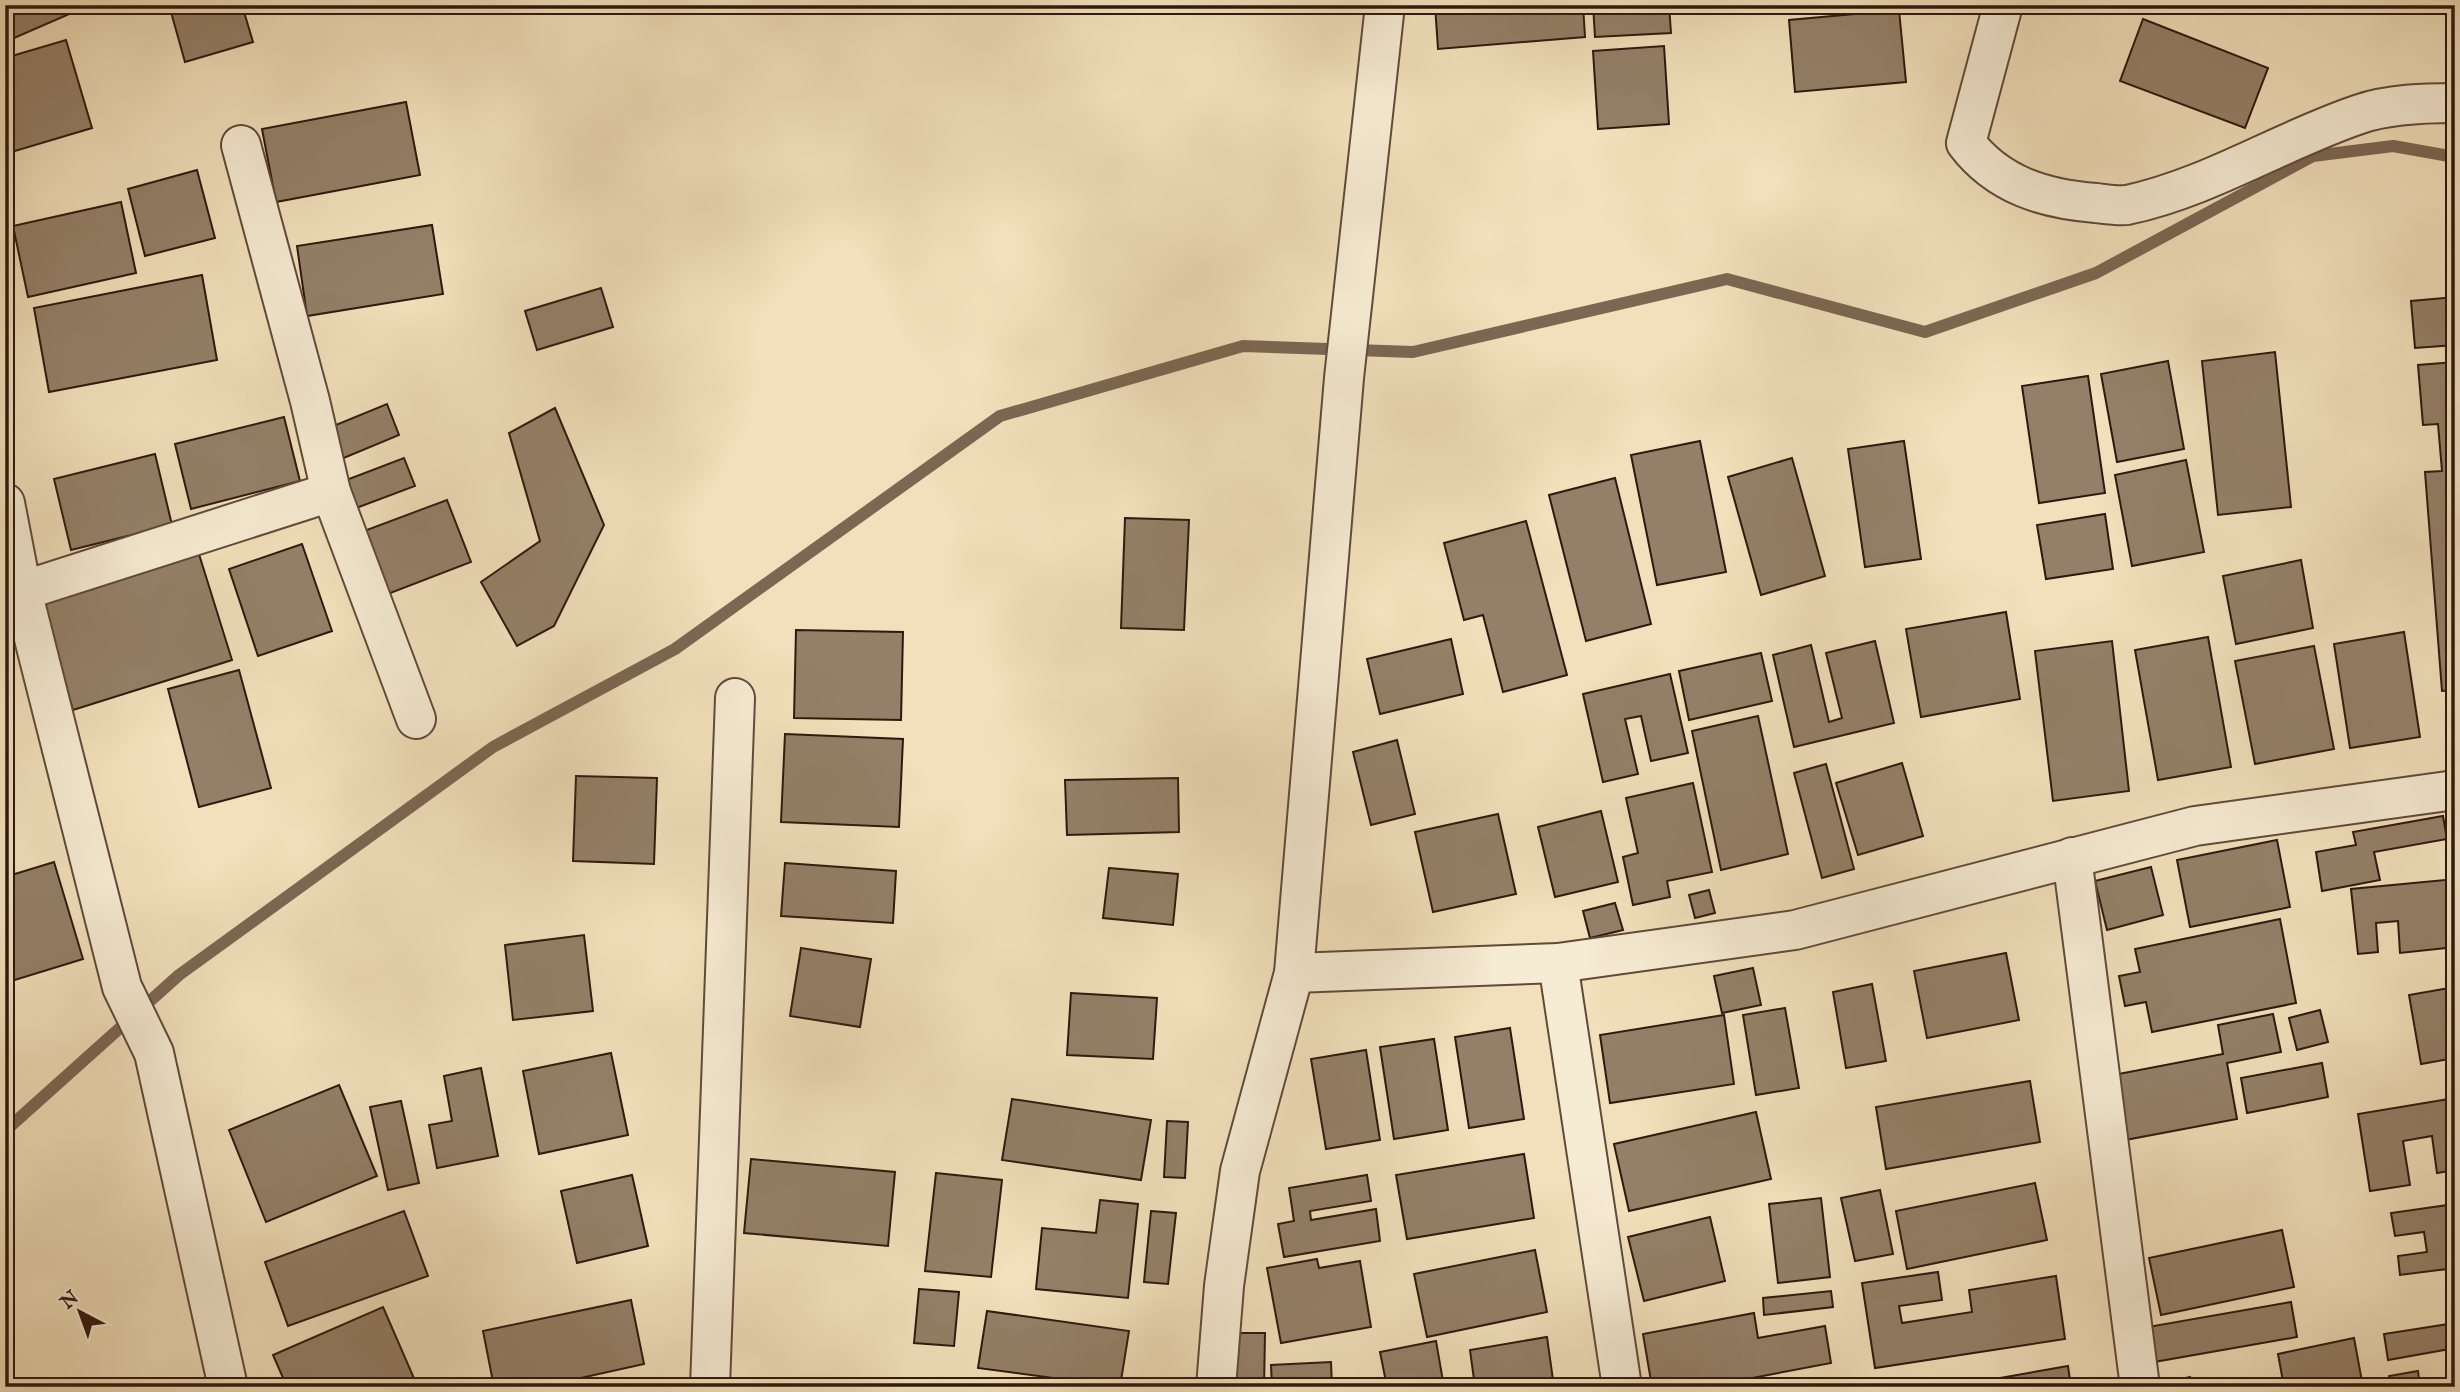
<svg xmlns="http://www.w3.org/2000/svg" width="2460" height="1392" font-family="'IM FELL English',serif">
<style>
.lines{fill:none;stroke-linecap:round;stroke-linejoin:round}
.stream{stroke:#7c6753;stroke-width:12}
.building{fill:#948068;stroke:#2f180f;stroke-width:2}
.street-casing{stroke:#604a3a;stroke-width:42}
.street{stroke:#f6ebd3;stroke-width:38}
</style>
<rect width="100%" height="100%" fill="#f1e0bb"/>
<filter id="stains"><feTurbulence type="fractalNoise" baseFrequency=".00286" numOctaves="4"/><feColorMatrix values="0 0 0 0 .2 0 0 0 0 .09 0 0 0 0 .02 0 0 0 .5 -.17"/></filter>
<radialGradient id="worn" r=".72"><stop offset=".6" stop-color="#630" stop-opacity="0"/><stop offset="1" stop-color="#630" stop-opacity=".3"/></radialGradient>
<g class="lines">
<!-- stream -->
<path class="stream" d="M5 1131 179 975 493 747 675 649 1000 416 1243 346 1413 352 1727 279 1925 332 2096 273 2313 156 2393 146 2455 157"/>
</g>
<!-- building -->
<g class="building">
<path d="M5 5H81L83 8 5 42Z"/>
<path d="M169 5H242L253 42 185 62Z"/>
<path d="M1435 5H1583L1585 37 1438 49Z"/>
<path d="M1593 5H1669L1671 33 1595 37Z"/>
<path d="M1899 10 1906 82 1795 92 1789 20Z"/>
<path d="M2143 19 2268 68 2245 128 2120 81Z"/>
<path d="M66 40 92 128 5 154V58Z"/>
<path d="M1664 46 1669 124 1598 129 1593 51Z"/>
<path d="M406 102 420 175 276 202 262 129Z"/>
<path d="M197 170 215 238 145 256 128 189Z"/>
<path d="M121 202 136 273 28 297 13 226Z"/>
<path d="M432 225 443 294 307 316 297 246Z"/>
<path d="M202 275 217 360 49 392 34 308Z"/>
<path d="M601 288 613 327 537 350 525 311Z"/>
<path d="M2455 297V345L2415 348 2411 301Z"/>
<path d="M2275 352 2291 507 2218 515 2202 361Z"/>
<path d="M2168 361 2184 449 2117 462 2101 374Z"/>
<path d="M2455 362V690L2442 691 2425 472 2442 471 2438 424 2423 425 2418 365Z"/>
<path d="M2088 376 2105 493 2039 503 2022 386Z"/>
<path d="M387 404 399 435 339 460 326 429Z"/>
<path d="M555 408 604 525 554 626 517 646 481 582 540 541 509 433Z"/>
<path d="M284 417 300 481 191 509 175 444Z"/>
<path d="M1700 441 1726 572 1657 585 1631 455Z"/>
<path d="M1904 441 1921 559 1865 567 1848 449Z"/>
<path d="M155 454 172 525 71 550 54 479Z"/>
<path d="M404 458 415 486 351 510 341 482Z"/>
<path d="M1792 458 1825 576 1761 595 1728 477Z"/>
<path d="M2186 460 2204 552 2132 566 2115 475Z"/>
<path d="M1615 478 1651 624 1586 641 1549 495Z"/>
<path d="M447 500 471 562 380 597 356 534Z"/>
<path d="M2105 514 2113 569 2046 579 2037 525Z"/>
<path d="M1125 518 1189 520 1184 630 1121 628Z"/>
<path d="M1526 521 1567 675 1503 692 1483 615 1464 620 1444 543Z"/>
<path d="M302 544 332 631 258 656 229 569Z"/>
<path d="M198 551 232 660 73 710 40 600Z"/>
<path d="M2301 560 2313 628 2236 644 2223 576Z"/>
<path d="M2006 612 2020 699 1921 717 1906 629Z"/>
<path d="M796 630 903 632 901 720 794 718Z"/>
<path d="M2404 632 2420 737 2350 748 2334 644Z"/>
<path d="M2208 637 2231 767 2158 780 2135 650Z"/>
<path d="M1451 639 1463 694 1380 714 1367 659Z"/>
<path d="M1875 641 1894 723 1794 747 1773 655 1811 645 1829 722 1842 718 1826 653Z"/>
<path d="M2112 641 2129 791 2053 801 2035 651Z"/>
<path d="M2314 646 2334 749 2255 764 2235 661Z"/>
<path d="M1761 653 1772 701 1689 720 1679 671Z"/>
<path d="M239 670 271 788 199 807 168 689Z"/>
<path d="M1670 674 1688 753 1651 761 1641 716 1625 719 1638 774 1603 782 1583 694Z"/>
<path d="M1758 716 1788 854 1721 870 1692 731Z"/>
<path d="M5 732 13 770 5 771Z"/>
<path d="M785 734 903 739 899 827 781 822Z"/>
<path d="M1397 740 1415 814 1371 825 1353 752Z"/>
<path d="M1902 763 1923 836 1858 855 1836 783Z"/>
<path d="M1826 764 1854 869 1822 878 1794 773Z"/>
<path d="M576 776 657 778 654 864 573 861Z"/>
<path d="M1178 778 1179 832 1067 835 1065 780Z"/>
<path d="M1693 783 1712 872 1667 881 1670 897 1633 905 1623 857 1638 853 1626 798Z"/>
<path d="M1601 811 1618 882 1555 897 1538 827Z"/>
<path d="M1498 814 1516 894 1433 912 1415 832Z"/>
<path d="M2443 816 2447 839 2374 852 2380 880 2322 891 2316 852 2356 845 2353 832Z"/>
<path d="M2277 840 2290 907 2190 927 2177 860Z"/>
<path d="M54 862 83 959 5 983V877Z"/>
<path d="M785 863 896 871 893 923 781 916Z"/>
<path d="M2151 867 2163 915 2107 930 2095 881Z"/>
<path d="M1109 868 1178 874 1173 925 1103 918Z"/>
<path d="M2455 879V947L2400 953 2398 921 2376 923 2378 952 2358 954 2351 889Z"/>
<path d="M1709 890 1715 913 1695 918 1689 895Z"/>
<path d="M1615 903 1623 930 1590 938 1583 911Z"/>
<path d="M2280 919 2296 1003 2152 1032 2146 1002 2125 1006 2119 976 2140 972 2135 949Z"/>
<path d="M584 935 593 1011 513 1020 505 945Z"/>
<path d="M801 948 871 959 860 1027 790 1016Z"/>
<path d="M2006 953 2019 1020 1927 1038 1914 971Z"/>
<path d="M1753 968 1761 1005 1722 1013 1714 976Z"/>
<path d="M1872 984 1886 1061 1846 1068 1833 992Z"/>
<path d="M2455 987V1058L2421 1064 2409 995Z"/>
<path d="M1071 993 1157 998 1153 1059 1067 1055Z"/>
<path d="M1785 1008 1799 1088 1756 1095 1743 1015Z"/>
<path d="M2320 1010 2328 1042 2297 1050 2289 1018Z"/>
<path d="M2273 1014 2281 1052 2227 1063 2237 1119 2120 1141 2108 1076 2223 1054 2218 1025Z"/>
<path d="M1724 1015 1734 1084 1610 1103 1600 1035Z"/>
<path d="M1510 1028 1524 1119 1469 1128 1455 1037Z"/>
<path d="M1434 1039 1448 1130 1394 1139 1380 1047Z"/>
<path d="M1366 1050 1380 1140 1326 1149 1311 1059Z"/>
<path d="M611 1053 628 1135 539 1154 523 1071Z"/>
<path d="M2322 1063 2328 1097 2247 1113 2241 1078Z"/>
<path d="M481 1068 498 1156 437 1168 429 1125 452 1121 444 1076Z"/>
<path d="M2030 1081 2040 1142 1886 1169 1876 1107Z"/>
<path d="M339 1085 377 1176 266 1222 229 1130Z"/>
<path d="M2455 1098V1170L2437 1173 2432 1136 2403 1141 2410 1185 2370 1191 2358 1114Z"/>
<path d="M1012 1099 1151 1120 1141 1180 1002 1160Z"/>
<path d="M401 1101 419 1183 388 1190 370 1107Z"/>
<path d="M1756 1112 1771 1179 1629 1211 1614 1144Z"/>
<path d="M1167 1121 1188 1122 1185 1178 1164 1177Z"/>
<path d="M1524 1154 1534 1218 1407 1239 1396 1175Z"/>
<path d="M751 1159 895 1172 888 1246 744 1233Z"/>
<path d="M936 1173 1002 1180 991 1277 925 1271Z"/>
<path d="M632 1175 648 1246 577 1263 561 1191Z"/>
<path d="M1367 1175 1371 1201 1310 1211 1311 1220 1376 1209 1380 1241 1284 1257 1278 1224 1294 1221 1289 1188Z"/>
<path d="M2035 1183 2047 1240 1907 1269 1896 1211Z"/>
<path d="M1880 1190 1893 1254 1855 1261 1841 1198Z"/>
<path d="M1821 1198 1830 1277 1778 1283 1769 1204Z"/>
<path d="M1100 1200 1138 1204 1128 1298 1036 1289 1042 1228 1096 1233Z"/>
<path d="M2455 1204V1268L2400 1275 2398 1256 2427 1252 2424 1232 2395 1236 2391 1213Z"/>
<path d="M404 1211 428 1276 288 1326 265 1262Z"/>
<path d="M1151 1211 1176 1213 1168 1284 1144 1282Z"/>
<path d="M1710 1217 1725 1281 1644 1301 1628 1237Z"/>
<path d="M2282 1230 2294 1287 2161 1315 2149 1258Z"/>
<path d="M1535 1250 1547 1312 1427 1337 1414 1274Z"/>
<path d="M1317 1259 1319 1268 1360 1261 1371 1327 1281 1343 1267 1268Z"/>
<path d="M1938 1272 1942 1300 1899 1306 1902 1323 1972 1312 1969 1290 2056 1276 2065 1339 1875 1368 1862 1283Z"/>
<path d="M919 1289 959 1292 954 1346 914 1343Z"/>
<path d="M1831 1291 1833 1307 1764 1315 1763 1298Z"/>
<path d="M631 1300 644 1364 540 1387H494L483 1331Z"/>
<path d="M2291 1302 2297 1337 2154 1362 2148 1327Z"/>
<path d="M383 1307 416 1383 406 1387H287L273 1355Z"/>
<path d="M987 1311 1129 1331 1120 1387 978 1368Z"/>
<path d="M1754 1313 1758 1338 1825 1326 1831 1363 1705 1387H1652L1643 1334Z"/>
<path d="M2455 1323V1379L2450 1349 2388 1360 2384 1334Z"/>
<path d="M1232 1333H1265L1264 1387H1232Z"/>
<path d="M1547 1337 1554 1387H1475L1470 1350Z"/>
<path d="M2354 1338 2363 1387H2284L2278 1354Z"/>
<path d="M1436 1341 1444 1387H1387L1380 1352Z"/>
<path d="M1331 1362 1332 1387H1272L1271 1365Z"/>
<path d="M2068 1366 2071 1387H1949Z"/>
<path d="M2418 1371 2420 1387H2390L2389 1376Z"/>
<path d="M2190 1377 2192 1387H2151V1386Z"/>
<path d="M889 1382V1387H731V1385Z"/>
</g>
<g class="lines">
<!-- street casing -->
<g class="street-casing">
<g id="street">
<path d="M2003 5 1966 143C1998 185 2044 199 2096 203 2105 204 2118 206 2127 205 2208 188 2282 140 2360 114 2389 104 2425 103 2455 103"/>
<path d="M241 145 310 401 331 492 416 719"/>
<path d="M5 503 22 591 122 987 154 1053 228 1387"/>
<path d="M22 591 331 492"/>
<path d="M2072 857 2140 1387"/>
<path d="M1558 963 1622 1387"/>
<path d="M1294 973 1558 963 1795 930 2195 826 2455 790"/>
<path d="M710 1387 735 698"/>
<path d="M1216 1387 1224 1286 1240 1171 1294 973 1344 378 1385 5"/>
</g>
</g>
<!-- street -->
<use href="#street" class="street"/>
</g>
<!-- margin -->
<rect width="2460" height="1392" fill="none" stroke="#f1e0bb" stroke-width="28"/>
<rect x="7" y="7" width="2446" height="1378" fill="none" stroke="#2f180f" stroke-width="3.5"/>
<rect x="14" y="14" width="2432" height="1364" fill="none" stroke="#2f180f" stroke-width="2"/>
<!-- north arrow -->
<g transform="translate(80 1312) rotate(319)" stroke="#f6ebd3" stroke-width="5" paint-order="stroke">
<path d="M0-5L12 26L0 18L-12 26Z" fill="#2f180f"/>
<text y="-10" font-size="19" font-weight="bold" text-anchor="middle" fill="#2f180f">N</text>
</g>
<rect width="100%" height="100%" filter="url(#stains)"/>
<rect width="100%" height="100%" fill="url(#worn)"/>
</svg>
